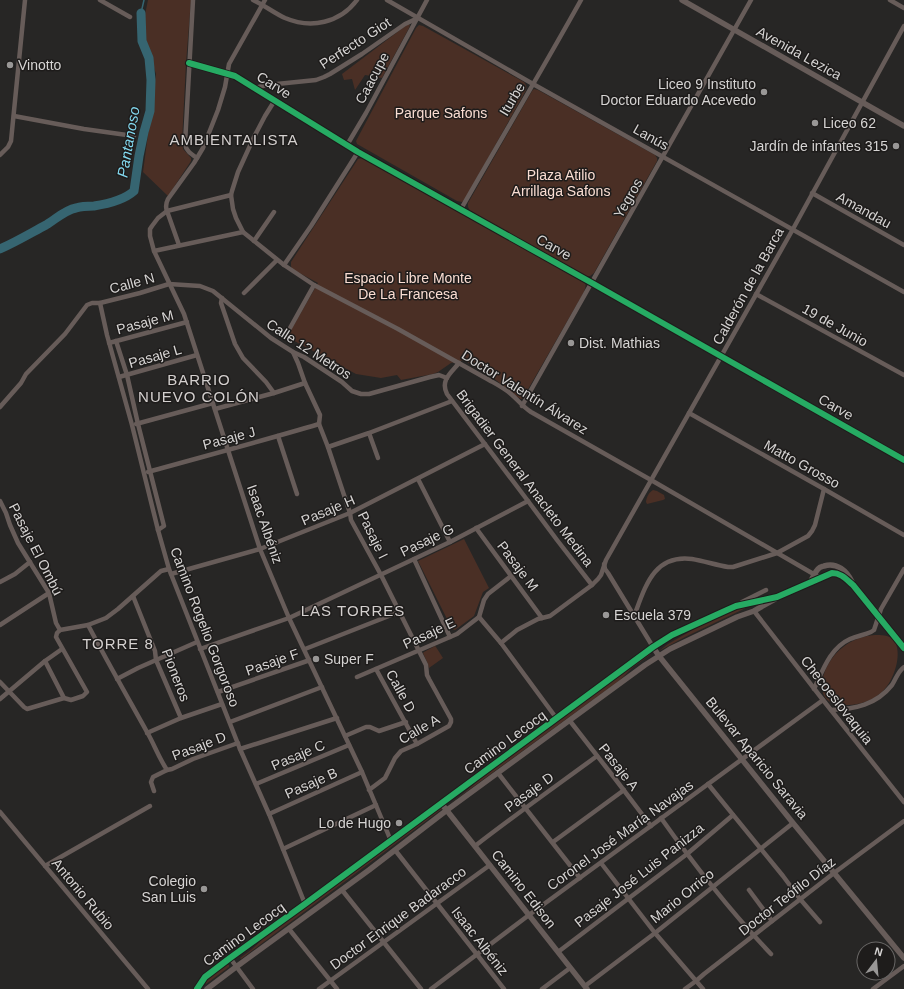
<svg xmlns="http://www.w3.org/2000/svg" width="904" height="989" font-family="Helvetica,sans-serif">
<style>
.green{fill:#4a2f25}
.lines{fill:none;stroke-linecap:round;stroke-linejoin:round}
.stream{stroke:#366571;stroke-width:1.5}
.river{stroke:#366571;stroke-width:9}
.minor{stroke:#675c59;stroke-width:4.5}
.tertiary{stroke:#675c59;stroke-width:5.5}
.cycleway-casing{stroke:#1e1c1b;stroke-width:8}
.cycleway{stroke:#26ab63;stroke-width:6}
.poi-dot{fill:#999796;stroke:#1e1c1b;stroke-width:1.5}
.labels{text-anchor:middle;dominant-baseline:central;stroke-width:3;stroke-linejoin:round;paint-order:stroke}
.street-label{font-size:14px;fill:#d6d4d3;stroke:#1e1c1b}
.poi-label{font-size:14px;fill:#d6d4d3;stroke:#1e1c1b;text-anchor:start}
.park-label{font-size:14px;fill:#faddd2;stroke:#1e1c1b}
.neighbourhood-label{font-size:15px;letter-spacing:1px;fill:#d4d0cf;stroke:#1e1c1b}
.water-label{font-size:15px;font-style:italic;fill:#84dbf2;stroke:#1e1c1b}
</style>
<rect width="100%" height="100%" fill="#272625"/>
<!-- green -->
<g class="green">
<path d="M148 0H191L186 63 182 142 183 149 191 158V161L168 196 143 172 156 74 145 39 144 20Z"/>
<path d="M408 24 410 25 409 28 382 78 365 75 355 90 352 79 344 80 342 74Z"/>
<path d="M419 25 423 26 524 82C527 86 527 88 525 92L464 201 462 202 457 201 357 144 356 141 416 28Z"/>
<path d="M534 89 538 90 655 155 657 158V161L594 273 590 276H586L470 211 468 207V203L532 91Z"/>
<path d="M362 158 584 281C587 285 585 288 584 292L523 398 521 399 519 398 492 377 464 360 451 363 438 372 433 374 401 380 397 375 381 378 356 374 287 337 318 283 292 269 291 266V262L358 159Z"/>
<path d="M653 490 657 491 664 495 665 499 663 500 647 504 646 502C646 498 649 492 653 490Z"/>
<path d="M464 539 489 588 483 592 474 616 455 630 452 629 418 561Z"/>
<path d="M750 606 685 637 659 651 668 644 696 628 736 609Z"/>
<path d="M875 635C881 635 888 635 893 639 904 652 894 681 882 692 873 700 860 705 848 705 808 708 821 664 842 648 851 640 863 636 875 635Z"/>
<path d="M435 646 436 647 443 658 429 668 428 664 423 653 424 652Z"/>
<path d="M650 653 651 654 632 668 620 680 448 805 465 792 480 779Z"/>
<path d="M440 807 442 809 241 959 240 958 251 950 268 934Z"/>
<path d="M227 964 229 965V967L206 984 204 981Z"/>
</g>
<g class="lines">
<!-- stream -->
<path class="stream" d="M141 13 144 0"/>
<!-- river -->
<path class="river" d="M0 249C16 242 31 233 46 225 56 219 65 210 76 208 82 206 88 206 94 206 107 204 124 200 134 191L139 156 144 132 150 111 151 80 149 58 142 41 141 13"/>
<!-- minor -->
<g class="minor">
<path d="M100 0 130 17"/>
<path d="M193 0 185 144C186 151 191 154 197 158"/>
<path d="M253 0C264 5 274 13 285 18 311 29 340 23 357 0"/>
<path d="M387 0 533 84 904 292"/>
<path d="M890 0 904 8"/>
<path d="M189 63 235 76 358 152 592 283 904 460"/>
<path d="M254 88 267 85 316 80 324 77 330 74 362 54 405 24 418 18"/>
<path d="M275 100 265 116 254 137 238 172 232 191 231 195 233 209 236 218 243 232 284 265 314 285 398 329 489 380C496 384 504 388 511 394 518 400 523 407 531 412L651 480 817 576"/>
<path d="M14 116 84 129 134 136"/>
<path d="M347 145 366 113 427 0"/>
<path d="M0 155 8 147 11 141 25 0"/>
<path d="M812 193 904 245"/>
<path d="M231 195 167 211 158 218 152 226 150 229V236L154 251 184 314 260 549 289 618 362 772 391 841"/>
<path d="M461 209C501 139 542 70 581 0"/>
<path d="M254 241 274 212"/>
<path d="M179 245 167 211C165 206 166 203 168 199L194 163 203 148 218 110 225 87 229 64 265 0"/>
<path d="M154 251 243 232"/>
<path d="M284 265 311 226 358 152"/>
<path d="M244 293 277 260"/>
<path d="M756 294 904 375"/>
<path d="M222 298 221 303 235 344 243 358 266 382 274 393"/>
<path d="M100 303 107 335 132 425 158 530 169 569 240 749 269 814 305 904"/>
<path d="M290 328 314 285"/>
<path d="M116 341 127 375 138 424 164 526 158 530"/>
<path d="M109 343 187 322"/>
<path d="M293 352 298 363 305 383 320 415 319 424 328 447 350 513 351 520 381 575 426 665 427 675 429 679 451 719V722L449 726 417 744 401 751 395 758 385 778 369 790"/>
<path d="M459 363C451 373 440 380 447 394L528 501 557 540 592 585"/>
<path d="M119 377 197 355"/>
<path d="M522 406 751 0"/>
<path d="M0 407 21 383 26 374 65 334 87 305 92 303H100L140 293 169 284 200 286 213 291 271 338 293 352 304 357 342 382 352 391 361 394H369L430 377 439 375 447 378"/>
<path d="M215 409 274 393 305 383"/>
<path d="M689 413 824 489 904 535"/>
<path d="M136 424 213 403"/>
<path d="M369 433 378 458"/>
<path d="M278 436 297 494"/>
<path d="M328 447 369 433 452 401"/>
<path d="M148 472C205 456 262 441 319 424"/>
<path d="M418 479 450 542"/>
<path d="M0 501 6 513 10 525 18 543 49 593 56 623 60 630"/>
<path d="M476 528 542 618"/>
<path d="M414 559 450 637"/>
<path d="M604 564 605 569 608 573 653 647"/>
<path d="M171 574 260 549 350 513 485 444"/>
<path d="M0 582 15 574 30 562"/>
<path d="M133 596 155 651 156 660 181 718"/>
<path d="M738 605 742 602 766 590"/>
<path d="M754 611 823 700 904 802"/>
<path d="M634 616C645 588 653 554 692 559 704 561 716 565 728 567H733L777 553 808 536 812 531 815 525 824 489"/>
<path d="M479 617 501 643 557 719"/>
<path d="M0 625 49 593"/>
<path d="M88 625C107 661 127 696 147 732 154 744 159 758 167 770"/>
<path d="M60 630 88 625 106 618 118 609 161 571 169 569"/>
<path d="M501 643 517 630 538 619 550 616 592 585 598 579 601 575 606 560 793 229 904 26"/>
<path d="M200 649 289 618 450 542 528 501"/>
<path d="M305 649 399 612"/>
<path d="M45 661 64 698"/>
<path d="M376 669 417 744"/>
<path d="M357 677 457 634 479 617 484 600 488 594 511 576"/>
<path d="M117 679 138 668 197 642"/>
<path d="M0 682 24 707 27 709 64 698 71 700 83 696 87 692 56 637 57 633 60 630"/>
<path d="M814 689C823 670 830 648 850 639 857 636 864 635 871 632L874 630 881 609 904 569"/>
<path d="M218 692 310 660"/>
<path d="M0 699 45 661 62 649"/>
<path d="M831 710C855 709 876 705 892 685 896 679 898 671 904 667"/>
<path d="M570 721 616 780 651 826"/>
<path d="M230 722 322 687"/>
<path d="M147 733 181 718 222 704"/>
<path d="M345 736 366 727H370L379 731 406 722"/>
<path d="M240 749 337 718"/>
<path d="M498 773 580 878"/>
<path d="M256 784 349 745"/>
<path d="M708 784 783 876 800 899 820 922"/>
<path d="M154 791 151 782 153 777 167 770 172 769 193 759 238 743"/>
<path d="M0 812 148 989"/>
<path d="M269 814 362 772"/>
<path d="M661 818C695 866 731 912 771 954"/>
<path d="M553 842 624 790"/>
<path d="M475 846C515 815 556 786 597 756"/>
<path d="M283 849 376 805"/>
<path d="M395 850 504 989"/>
<path d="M601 863 655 933 703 989"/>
<path d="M45 866 150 806"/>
<path d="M342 890 421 989"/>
<path d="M749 890 772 921"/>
<path d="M289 929 337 989"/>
<path d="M558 952 687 854 733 815"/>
<path d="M230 958 253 989"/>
<path d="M585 986 655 933 793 823"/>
<path d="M319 989 490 865"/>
<path d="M431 989 529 915 823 700"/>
<path d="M542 989 570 968"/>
<path d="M685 989 696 981 704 974 834 873 904 821"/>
<path d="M873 989 904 966"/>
</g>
<!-- tertiary -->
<g class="tertiary">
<path d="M682 0 904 126"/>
<path d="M809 583C813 579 814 573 818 569 820 567 821 567 824 566 837 562 847 571 852 582"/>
<path d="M653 647 659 656 793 823 904 958"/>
<path d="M441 803 587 989"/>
<path d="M197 989 205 977 230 958 305 904 653 647 672 635 727 610 736 606 777 597 832 573C841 573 846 579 853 585L904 648"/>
<path d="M207 989 236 967 369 870 447 810 645 665 670 649 737 617 754 611 775 599"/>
</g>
<!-- cycleway casing -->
<g class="cycleway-casing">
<g id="cycleway">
<path d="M189 63 235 76 358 152 592 283 904 460"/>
<path d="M197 989 205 977 230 958 305 904 653 647 672 635 727 610 736 606 777 597 832 573C841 573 846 579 853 585L904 648"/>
</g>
</g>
<!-- cycleway -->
<use href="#cycleway" class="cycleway"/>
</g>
<!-- markers -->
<g class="poi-dot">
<circle cx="10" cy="65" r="4"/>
<circle cx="764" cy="92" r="4"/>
<circle cx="815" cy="123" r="4"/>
<circle cx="896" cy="146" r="4"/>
<circle cx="571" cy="343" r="4"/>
<circle cx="606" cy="615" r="4"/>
<circle cx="316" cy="659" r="4"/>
<circle cx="399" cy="823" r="4"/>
<circle cx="204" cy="889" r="4"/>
</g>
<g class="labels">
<!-- street labels -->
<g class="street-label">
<text transform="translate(355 43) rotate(-33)">Perfecto Giot</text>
<text transform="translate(799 53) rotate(29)">Avenida Lezica</text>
<text transform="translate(372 78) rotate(-62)">Caacupe</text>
<text transform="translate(274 85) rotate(32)">Carve</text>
<text transform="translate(512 99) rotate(-59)">Iturbe</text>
<text transform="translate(651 137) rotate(29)">Lanús</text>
<text transform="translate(628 198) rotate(-60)">Yegros</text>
<text transform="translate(864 210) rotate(29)">Amandau</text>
<text transform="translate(554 247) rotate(29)">Carve</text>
<text transform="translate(132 283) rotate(-15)">Calle N</text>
<text transform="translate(748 286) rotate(-61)">Calderón de la Barca</text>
<text transform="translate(145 322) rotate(-15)">Pasaje M</text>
<text transform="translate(835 325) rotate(29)">19 de Junio</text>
<text transform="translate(309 349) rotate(33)">Calle 12 Metros</text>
<text transform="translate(155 356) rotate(-16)">Pasaje L</text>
<text transform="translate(525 392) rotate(32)">Doctor Valentín Álvarez</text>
<text transform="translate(836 407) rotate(30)">Carve</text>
<text transform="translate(229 438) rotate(-15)">Pasaje J</text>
<text transform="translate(802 464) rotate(29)">Matto Grosso</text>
<text transform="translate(525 478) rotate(53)">Brigadier General Anacleto Medina</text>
<text transform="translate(328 510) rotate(-23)">Pasaje H</text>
<text transform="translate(265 524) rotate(71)">Isaac Albéniz</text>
<text transform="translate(373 535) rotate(64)">Pasaje I</text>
<text transform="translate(427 540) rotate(-26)">Pasaje G</text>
<text transform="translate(36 549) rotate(63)">Pasaje El Ombú</text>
<text transform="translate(518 566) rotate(53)">Pasaje M</text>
<text transform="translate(205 627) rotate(69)">Camino Rogelio Gorgoroso</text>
<text transform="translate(429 633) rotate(-25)">Pasaje E</text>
<text transform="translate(272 662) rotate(-19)">Pasaje F</text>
<text transform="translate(176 675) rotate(69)">Pioneros</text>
<text transform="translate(401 691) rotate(61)">Calle D</text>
<text transform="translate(837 700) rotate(52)">Checoeslovaquia</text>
<text transform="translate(419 729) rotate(-30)">Calle A</text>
<text transform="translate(505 742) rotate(-36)">Camino Lecocq</text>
<text transform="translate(199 746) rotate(-21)">Pasaje D</text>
<text transform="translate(298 755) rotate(-23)">Pasaje C</text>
<text transform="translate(757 758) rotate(51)">Bulevar Aparicio Saravia</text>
<text transform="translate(619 767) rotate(52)">Pasaje A</text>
<text transform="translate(311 783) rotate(-24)">Pasaje B</text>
<text transform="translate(529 792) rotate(-36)">Pasaje D</text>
<text transform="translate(620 835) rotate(-36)">Coronel José María Navajas</text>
<text transform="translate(639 875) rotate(-38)">Pasaje José Luis Panizza</text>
<text transform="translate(524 889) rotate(52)">Camino Edison</text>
<text transform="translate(83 894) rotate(50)">Antonio Rubio</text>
<text transform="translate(682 896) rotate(-39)">Mario Orrico</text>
<text transform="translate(787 896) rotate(-38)">Doctor Teófilo Díaz</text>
<text transform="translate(398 918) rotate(-36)">Doctor Enrique Badaracco</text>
<text transform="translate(244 934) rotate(-36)">Camino Lecocq</text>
<text transform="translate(480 941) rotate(52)">Isaac Albéniz</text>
</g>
<!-- poi labels -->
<g class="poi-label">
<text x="18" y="65">Vinotto</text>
<text x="756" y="84" text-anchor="end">Liceo 9 Instituto<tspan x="756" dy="16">Doctor Eduardo Acevedo</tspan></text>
<text x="823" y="123">Liceo 62</text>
<text x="888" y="146" text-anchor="end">Jardín de infantes 315</text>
<text x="579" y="343">Dist. Mathias</text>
<text x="614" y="615">Escuela 379</text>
<text x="324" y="659">Super F</text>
<text x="391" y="823" text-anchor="end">Lo de Hugo</text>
<text x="196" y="881" text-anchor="end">Colegio<tspan x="196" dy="16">San Luis</tspan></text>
</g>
<!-- park labels -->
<g class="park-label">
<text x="441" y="113">Parque Safons</text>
<text x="561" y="175">Plaza Atilio<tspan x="561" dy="16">Arrillaga Safons</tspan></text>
<text x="408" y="278">Espacio Libre Monte<tspan x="408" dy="16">De La Francesa</tspan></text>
</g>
<!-- neighbourhood labels -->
<g class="neighbourhood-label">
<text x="234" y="139">AMBIENTALISTA</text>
<text x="199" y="379">BARRIO<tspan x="199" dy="17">NUEVO COLÓN</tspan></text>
<text x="353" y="610">LAS TORRES</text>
<text x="118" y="643">TORRE 8</text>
</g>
<!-- water labels -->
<g class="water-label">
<text transform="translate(128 142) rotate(-80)">Pantanoso</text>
</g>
</g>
<!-- north arrow -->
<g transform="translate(876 961) rotate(16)"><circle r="19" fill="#1e1c1b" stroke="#686665"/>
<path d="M0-3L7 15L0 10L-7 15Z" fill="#999796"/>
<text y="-6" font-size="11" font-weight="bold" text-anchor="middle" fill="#d6d4d3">N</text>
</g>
</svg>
